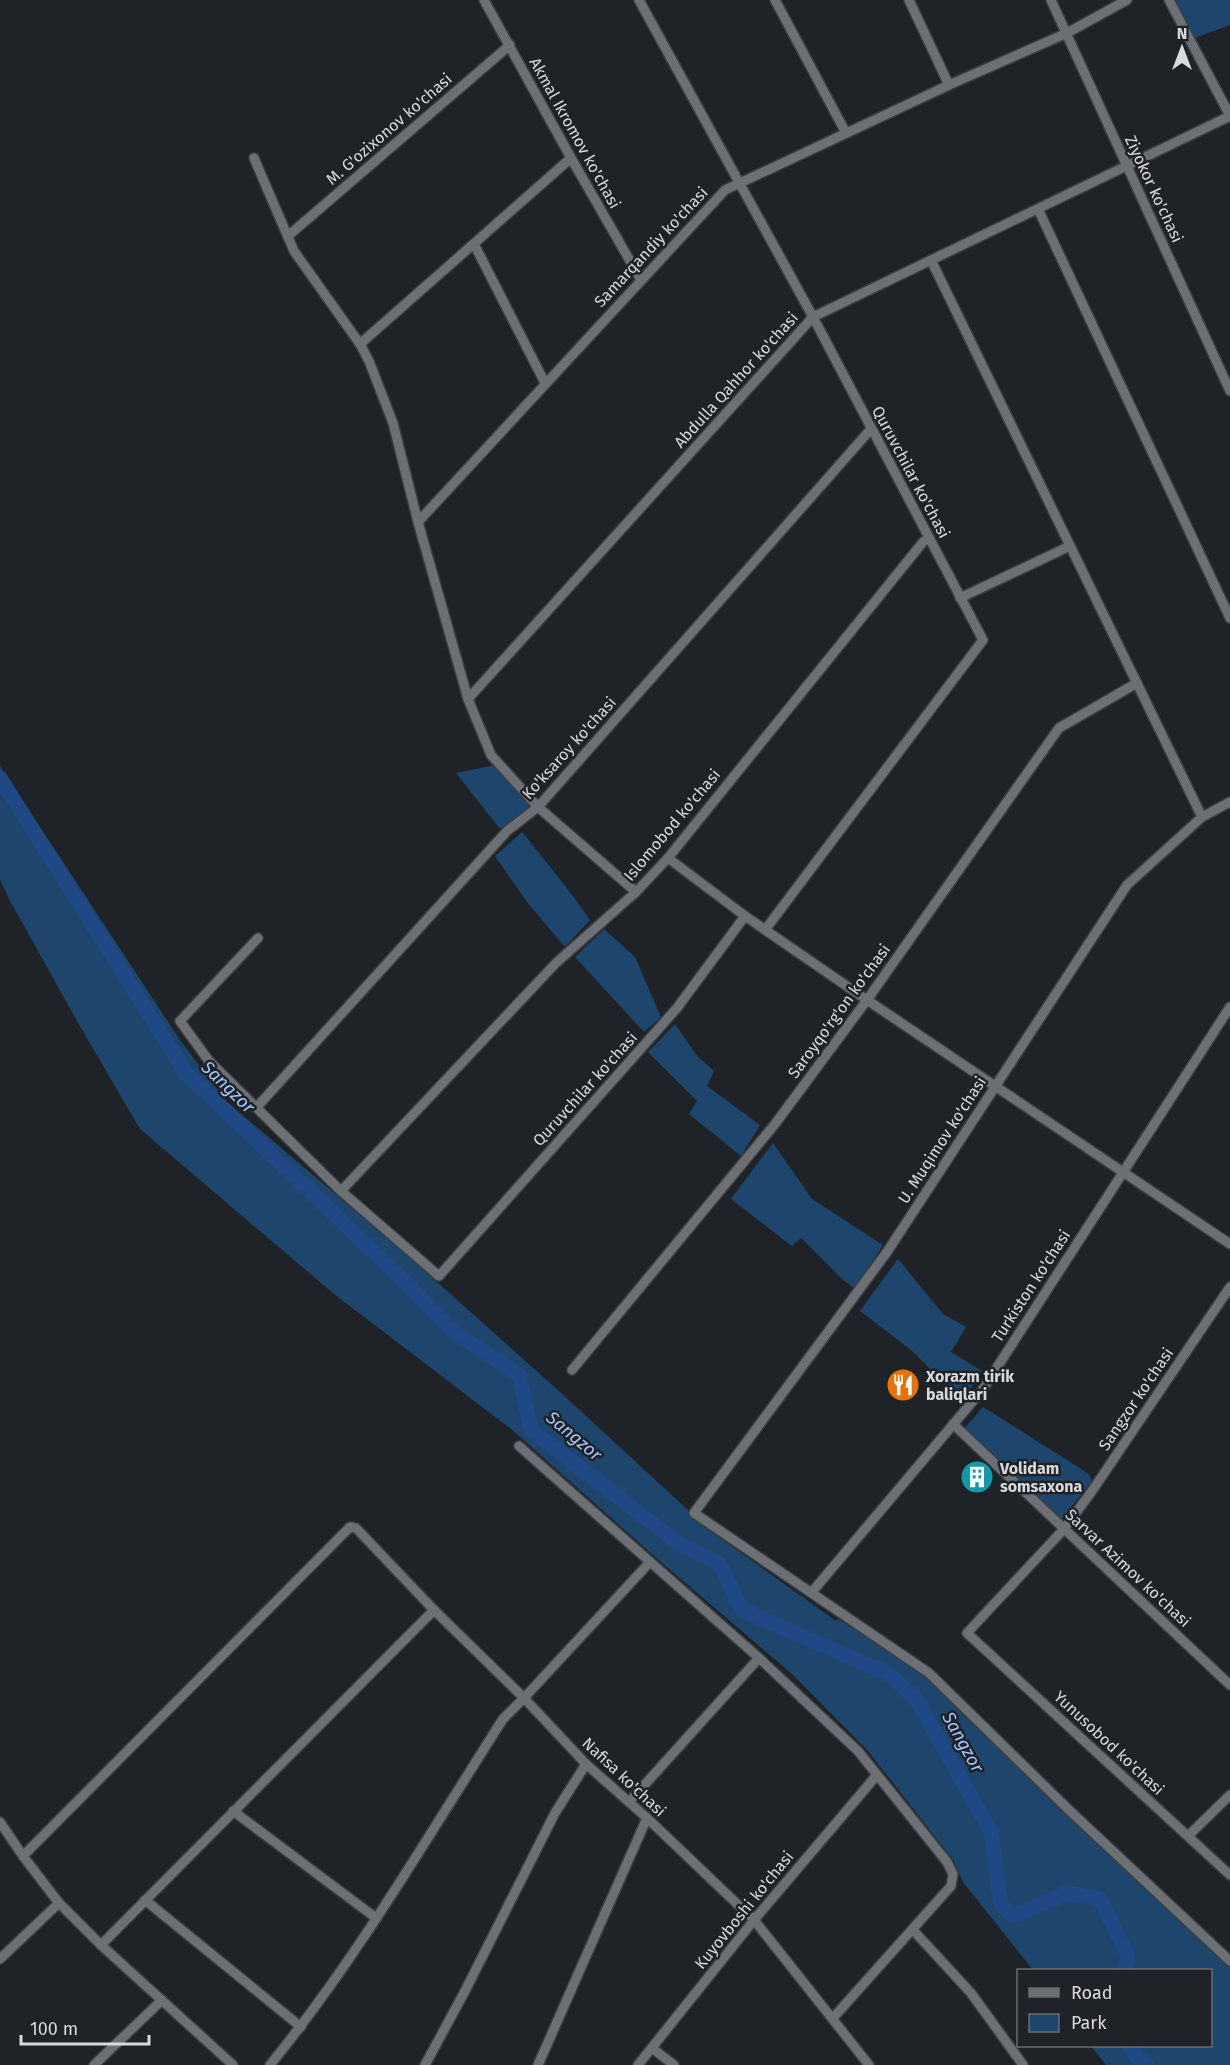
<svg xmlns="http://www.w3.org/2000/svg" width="1230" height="2065" font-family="'Fira Sans',sans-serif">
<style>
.green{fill:#1e466d}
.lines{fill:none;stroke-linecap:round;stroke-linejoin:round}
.river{stroke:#204885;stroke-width:15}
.minor-casing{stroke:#3a3d41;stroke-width:12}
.minor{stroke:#6c7075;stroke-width:9}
.labels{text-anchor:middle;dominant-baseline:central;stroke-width:5;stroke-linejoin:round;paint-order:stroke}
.street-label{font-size:16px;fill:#d7d9dc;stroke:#1f2327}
.poi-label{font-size:16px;font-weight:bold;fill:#d7d9dc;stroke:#1f2327;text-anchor:start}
.water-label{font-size:18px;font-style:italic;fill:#a3c5fb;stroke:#1f2327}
</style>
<rect width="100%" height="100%" fill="#1f2327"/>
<!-- green -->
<g class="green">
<path d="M1175 0H1230V25L1194 38Z"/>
<path d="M496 765 532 805 500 829 456 773Z"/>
<path d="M0 766 180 1040 226 1101 408 1256 560 1392 713 1533 836 1621 838 1619 876 1642 928 1679 1086 1833 1230 1967V2065H1106L1091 2046H1210V1970H1033L963 1882 954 1861 868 1751 792 1674 662 1563 511 1429 334 1294 140 1129 77 1021 9 899 0 879Z"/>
<path d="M522 832 567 888 590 920 565 947 527 902 495 856Z"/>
<path d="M604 929 635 957 661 1017 644 1032 575 957Z"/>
<path d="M675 1024 697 1056 714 1071 707 1086 760 1125 741 1156 689 1114 697 1101 648 1052Z"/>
<path d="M773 1143 812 1199 883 1245 855 1289 842 1279 801 1238 792 1246 731 1199Z"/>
<path d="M898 1259 943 1314 966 1327 951 1352 982 1371 962 1401 911 1350 860 1311Z"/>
<path d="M983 1407 1089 1474 1092 1481 1061 1520 964 1429Z"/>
</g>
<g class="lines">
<!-- river -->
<g class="river">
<path d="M0 778 186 1073 404 1281 454 1332 519 1375 531 1430 678 1543 720 1564 742 1610 889 1674 916 1699 991 1832 1001 1905 1013 1916 1067 1893 1100 1899 1128 1956 1124 1970"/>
<path d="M1129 2046 1139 2059 1147 2065"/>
</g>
<!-- minor casing -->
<g class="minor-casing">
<g id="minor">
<path d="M484 0 571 158 641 280"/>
<path d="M639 0 813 317 983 640 765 930"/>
<path d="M775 0 846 133"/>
<path d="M909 0 949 85"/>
<path d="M1051 0 1230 391"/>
<path d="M1169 0 1230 116"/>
<path d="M254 158 294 251 360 344 369 361 393 423 418 522 468 699 491 755 538 807 636 892"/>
<path d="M1038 209 1230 618"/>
<path d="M288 236 510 45"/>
<path d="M474 244 545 383"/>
<path d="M931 260 1202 817"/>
<path d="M360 344 571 158"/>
<path d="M418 522 725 190 949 85 1067 33 1127 0"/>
<path d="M960 598 1070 546"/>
<path d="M468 699 813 317 1230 116"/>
<path d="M1230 802 1202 817 1127 885 887 1252 694 1513 929 1673 1069 1810 1230 1961"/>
<path d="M668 858 745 916 867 1000 1230 1244"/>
<path d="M258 938 180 1021 209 1061 341 1191 439 1276 677 1008 745 916"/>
<path d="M257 1107 507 831 538 807 871 429"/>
<path d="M341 1191 556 963 636 892 668 858 923 542 929 538"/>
<path d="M1230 1287 1092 1491 1064 1529 967 1633 1230 1875"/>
<path d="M572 1370 775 1124 867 1000 1059 728 1137 683"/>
<path d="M953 1424 1230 1685"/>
<path d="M519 1446 759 1658 858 1751 947 1862 953 1874 951 1886 833 2018"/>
<path d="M812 1592 983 1389 1230 1007"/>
<path d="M629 1802 759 1658"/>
<path d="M233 1811 376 1918"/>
<path d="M0 1822 23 1856 59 1903 101 1945 233 2065"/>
<path d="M1188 1836 1230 1795"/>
<path d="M23 1856 350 1527 356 1528 434 1610 524 1698 586 1764 647 1818 754 1920 869 2065"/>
<path d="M145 1900 301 2027"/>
<path d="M913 1930 971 1993 1023 2065"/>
<path d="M101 1945 434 1610"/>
<path d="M0 1959 59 1903"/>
<path d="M652 2048 674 2065"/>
<path d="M94 2065 162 2000"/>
<path d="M270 2065C358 1957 428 1836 503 1719L524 1698 650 1562"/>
<path d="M425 2065 465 1991 555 1813 586 1764"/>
<path d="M538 2065 647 1818"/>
<path d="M638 2065 754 1920 876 1776"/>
</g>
</g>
<!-- minor -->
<use href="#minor" class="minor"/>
</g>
<!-- icons -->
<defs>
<g id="restaurant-disc" transform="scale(1.725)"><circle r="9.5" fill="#e8710a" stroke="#1f2327"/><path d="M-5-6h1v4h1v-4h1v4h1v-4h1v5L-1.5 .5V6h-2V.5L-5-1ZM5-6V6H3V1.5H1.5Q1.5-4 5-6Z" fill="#fff"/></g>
<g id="building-disc" transform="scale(1.725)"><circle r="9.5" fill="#0f9aa8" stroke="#1f2327"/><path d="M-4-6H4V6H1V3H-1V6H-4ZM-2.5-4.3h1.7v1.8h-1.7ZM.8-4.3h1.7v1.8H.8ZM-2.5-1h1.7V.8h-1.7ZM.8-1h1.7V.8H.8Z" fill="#fff"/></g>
</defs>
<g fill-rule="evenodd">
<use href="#restaurant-disc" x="903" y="1385"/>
<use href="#building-disc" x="977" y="1477"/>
</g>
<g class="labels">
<!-- street labels -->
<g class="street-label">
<text transform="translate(389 129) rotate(-41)">M. G'ozixonov ko'chasi</text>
<text transform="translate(575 133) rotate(61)">Akmal Ikromov ko'chasi</text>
<text transform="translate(1154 189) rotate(65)">Ziyokor ko'chasi</text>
<text transform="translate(651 247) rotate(-47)">Samarqandiy ko'chasi</text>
<text transform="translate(736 380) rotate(-48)">Abdulla Qahhor ko'chasi</text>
<text transform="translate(911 472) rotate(62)">Quruvchilar ko'chasi</text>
<text transform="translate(569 748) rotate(-48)">Ko'ksaroy ko'chasi</text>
<text transform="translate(672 825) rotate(-50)">Islomobod ko'chasi</text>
<text transform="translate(839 1011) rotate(-54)">Saroyqo'rg'on ko'chasi</text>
<text transform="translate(585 1089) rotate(-48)">Quruvchilar ko'chasi</text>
<text transform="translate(942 1140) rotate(-57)">U. Muqimov ko'chasi</text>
<text transform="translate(1031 1286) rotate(-57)">Turkiston ko'chasi</text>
<text transform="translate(1136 1399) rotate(-56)">Sangzor ko'chasi</text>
<text transform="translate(1128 1568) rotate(43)">Sarvar Azimov ko'chasi</text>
<text transform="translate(1109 1743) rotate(43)">Yunusobod ko'chasi</text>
<text transform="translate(624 1777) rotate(43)">Nafisa ko'chasi</text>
<text transform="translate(744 1910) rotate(-51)">Kuyovboshi ko'chasi</text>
</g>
<!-- poi labels -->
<g class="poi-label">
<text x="926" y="1376">Xorazm tirik<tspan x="926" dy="18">baliqlari</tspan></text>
<text x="1000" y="1468">Volidam<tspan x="1000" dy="18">somsaxona</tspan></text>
</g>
<!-- water labels -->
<g class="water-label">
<text transform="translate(228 1087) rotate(44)">Sangzor</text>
<text transform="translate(574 1436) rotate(40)">Sangzor</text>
<text transform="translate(963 1742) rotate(61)">Sangzor</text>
</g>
</g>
<!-- legend -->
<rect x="1017" y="1969" width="195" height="78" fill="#1f2327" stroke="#696c6f" stroke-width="1.5"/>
<rect x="1029" y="1988" width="30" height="9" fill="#6c7075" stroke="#696c6f" stroke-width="1.5"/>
<text x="1071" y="1999" font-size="18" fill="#d7d9dc">Road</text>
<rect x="1029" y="2014" width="30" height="18" fill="#1e466d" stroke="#696c6f" stroke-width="1.5"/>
<text x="1071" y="2029" font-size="18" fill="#d7d9dc">Park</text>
<!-- north arrow -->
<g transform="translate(1182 48)" stroke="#1f2327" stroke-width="4.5" paint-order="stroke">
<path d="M0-4.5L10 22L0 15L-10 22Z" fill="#d7d9dc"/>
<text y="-9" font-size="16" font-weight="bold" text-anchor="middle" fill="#d7d9dc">N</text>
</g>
<!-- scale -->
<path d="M21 2035v9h128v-9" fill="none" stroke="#d7d9dc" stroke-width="3"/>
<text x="30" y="2035" font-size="18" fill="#d7d9dc" stroke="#1f2327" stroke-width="4.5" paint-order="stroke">100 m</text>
</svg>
